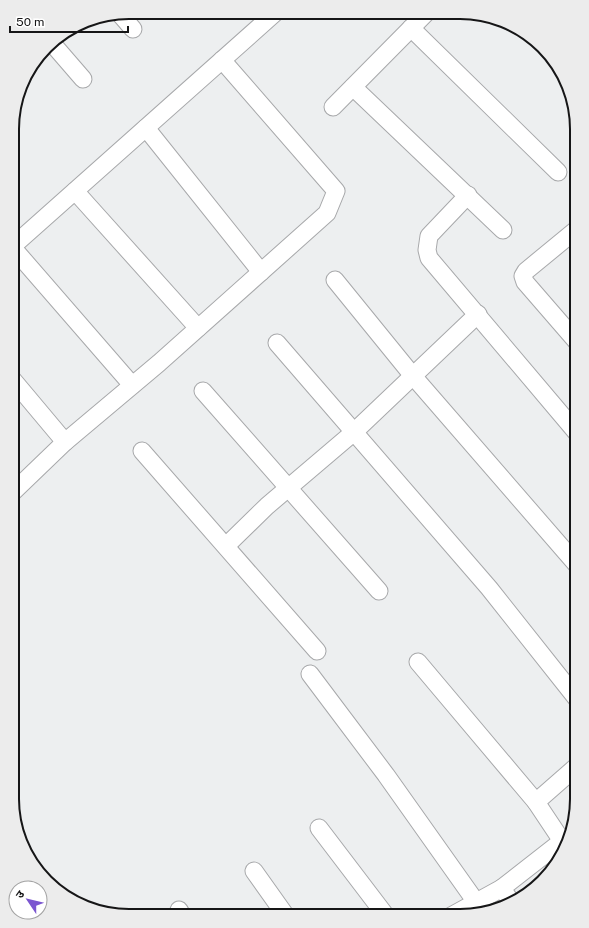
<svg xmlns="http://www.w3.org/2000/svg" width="589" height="928" font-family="'Public Sans','Noto Sans Devanagari',sans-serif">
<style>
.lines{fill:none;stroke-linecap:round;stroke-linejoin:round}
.minor-casing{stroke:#a7a8aa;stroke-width:19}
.minor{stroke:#fff;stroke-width:17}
.rim{fill:none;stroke:#161617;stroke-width:2}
</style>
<rect width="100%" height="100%" fill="#edeff0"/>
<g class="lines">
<!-- minor casing -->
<g class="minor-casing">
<g id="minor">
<path d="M120 14 133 29"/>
<path d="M411 28 558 172"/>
<path d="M51 42 83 79"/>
<path d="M353 87 503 230"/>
<path d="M333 107 426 13"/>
<path d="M146 128 261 272"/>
<path d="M75 191 198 328"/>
<path d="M468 195 429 236 427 250 429 258 577 433"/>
<path d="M13 246 276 12"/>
<path d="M13 248 132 385"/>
<path d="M335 280 413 376 577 565"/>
<path d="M577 342 525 282 523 276 526 271 577 229"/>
<path d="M277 343 489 588 577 699"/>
<path d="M13 380 65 442"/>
<path d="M203 391 379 591"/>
<path d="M142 451 317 651"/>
<path d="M12 493 65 442 159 363 327 213 336 191 222 60"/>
<path d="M226 546 267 506 354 432 478 314"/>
<path d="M418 662 536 802"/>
<path d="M310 674 386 775 476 902"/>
<path d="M319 828 386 916"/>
<path d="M562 841 536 802 577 766"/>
<path d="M254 871 286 916"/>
<path d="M511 902 502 888 566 838"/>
<path d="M179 910 182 915"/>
<path d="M451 916 502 888"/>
</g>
</g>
<!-- minor -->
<use href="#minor" class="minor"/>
</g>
<!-- crop -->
<path d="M0 0H589V928H0ZM129 19H460A110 110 0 0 1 570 129V799A110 110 0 0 1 460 909H129A110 110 0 0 1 19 799V129A110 110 0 0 1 129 19Z" fill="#ececec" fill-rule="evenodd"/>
<path class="rim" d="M129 19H460A110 110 0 0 1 570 129V799A110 110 0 0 1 460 909H129A110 110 0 0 1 19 799V129A110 110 0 0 1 129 19Z"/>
<!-- north arrow -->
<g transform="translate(28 900) rotate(305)"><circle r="19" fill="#ffffff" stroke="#a2a2a2"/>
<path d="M0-3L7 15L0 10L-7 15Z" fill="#7b56d0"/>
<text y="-6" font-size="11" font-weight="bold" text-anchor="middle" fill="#161617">उ</text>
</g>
<!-- scale -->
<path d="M10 26v6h118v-6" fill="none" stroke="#161617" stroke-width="2"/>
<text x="16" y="26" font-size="12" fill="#161617" stroke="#ffffff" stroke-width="3" paint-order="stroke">50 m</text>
</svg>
